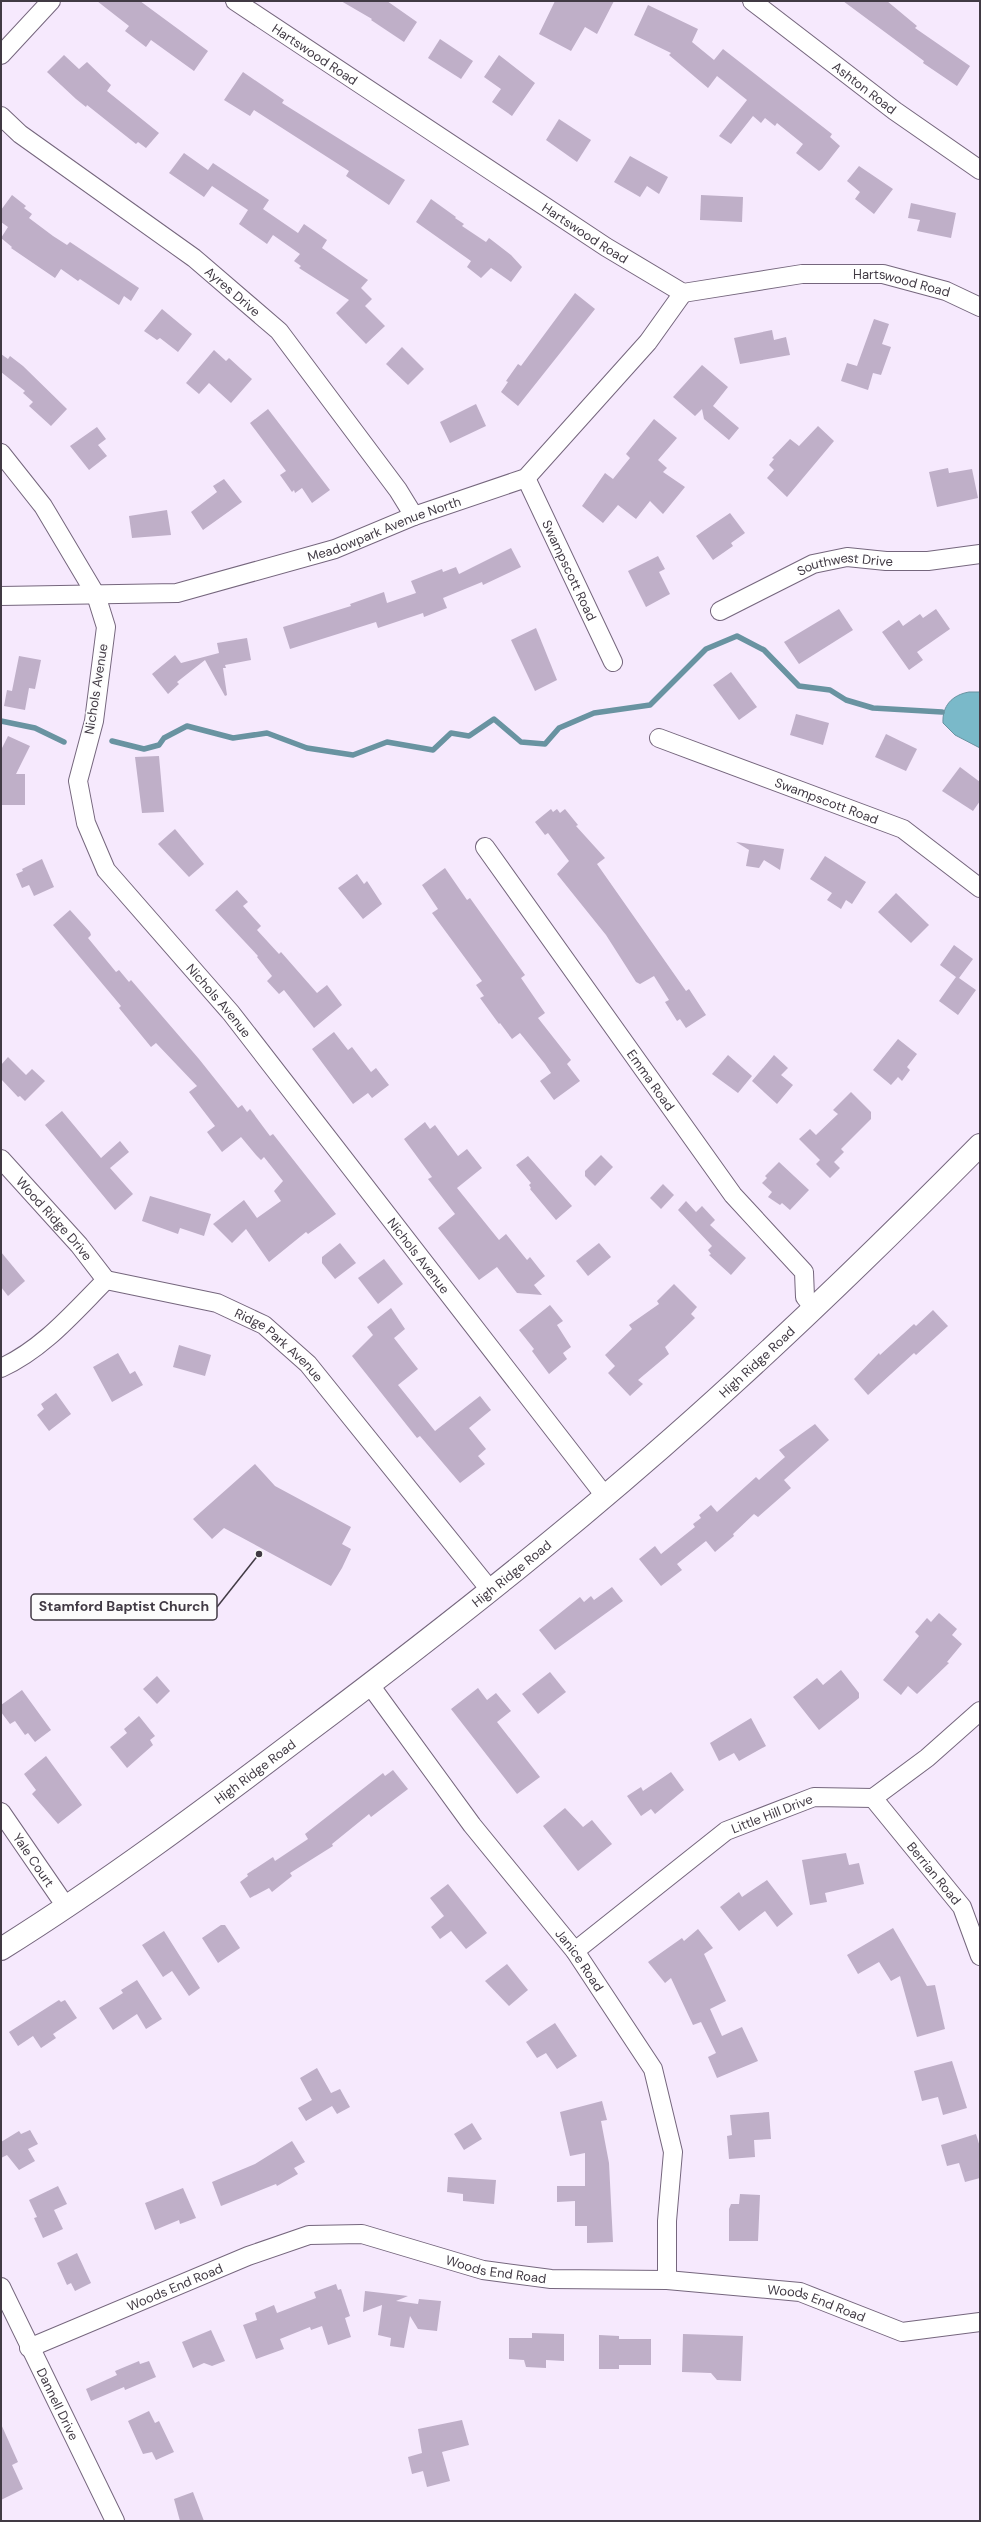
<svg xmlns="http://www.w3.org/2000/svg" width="981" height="2522" font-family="'DM Sans',sans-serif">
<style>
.water{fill:#7ab9c9;stroke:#6993a1}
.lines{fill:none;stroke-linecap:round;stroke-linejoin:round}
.stream{stroke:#6993a1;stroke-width:5.5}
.building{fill:#bfafc8}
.minor-casing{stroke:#75667d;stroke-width:20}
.primary-casing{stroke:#75667d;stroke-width:24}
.minor{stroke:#fff;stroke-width:18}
.primary{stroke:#fff;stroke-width:22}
.labels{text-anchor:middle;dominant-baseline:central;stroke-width:3.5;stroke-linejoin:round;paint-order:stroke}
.street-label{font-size:13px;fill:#413a44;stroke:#fcfcfc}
.leader{fill:none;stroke:#413a44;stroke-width:1.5}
.callout-dot{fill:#413a44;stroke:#fcfcfc;stroke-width:1.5}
.callout{fill:#fcfcfc;stroke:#413a44;stroke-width:1.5}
.callout-label{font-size:14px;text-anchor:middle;font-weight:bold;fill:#413a44}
</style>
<rect width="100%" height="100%" fill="#f6e9fd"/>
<!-- water -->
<path class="water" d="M969 692H980V748L955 735 943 723C942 706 952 695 969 692Z"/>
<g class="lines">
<!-- stream -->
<g class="stream">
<path d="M1 721 35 728 64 742"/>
<path d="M112 741 144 749 159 745 164 738 187 726 233 738 267 733 307 748 353 755 387 742 433 750 451 733 469 736 494 719 521 742 545 744 559 728 594 713 650 705 706 649 737 636 764 650 799 686 830 690 846 700 873 708 942 712"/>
</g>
</g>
<!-- building -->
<g class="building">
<path d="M97 1H140L208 51 194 71 151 40 146 47 125 31 129 26Z"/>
<path d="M341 1H387L417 22 404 42 371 20 372 19Z"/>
<path d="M555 1H614L597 34 585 27 571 51 539 34Z"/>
<path d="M843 1H887L917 26 915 28 970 66 957 86 923 63 924 61Z"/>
<path d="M648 5 698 29 692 42 714 60 723 49 832 134 830 137 840 146 822 169 819 171 796 153 803 144 777 123 775 126 765 118 761 123 753 116 731 144 719 136 747 100 717 76 708 88 669 55 671 53 634 35Z"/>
<path d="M440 39 473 61 461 79 428 58Z"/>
<path d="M64 55 79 69 87 62 111 85 107 91 159 133 146 148 138 142 136 144 87 105 86 107 76 99 47 72Z"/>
<path d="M499 55 535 83 512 116 492 102 501 89 484 77Z"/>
<path d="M243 72 284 100 282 103 405 180 389 205 346 176 349 171 254 110 250 116 224 100Z"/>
<path d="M559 119 591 140 577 162 546 140Z"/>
<path d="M184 153 208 170 213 163 269 200 263 209 298 233 304 224 327 240 322 248 368 280 361 288 372 299 365 306 385 326 366 344 336 313 349 300 299 268 301 266 294 261 300 254 273 235 267 244 239 224 248 210 212 186 204 197 169 173Z"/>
<path d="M630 156 668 177 659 194 647 186 640 197 614 182Z"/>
<path d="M859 166 893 189 874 214 855 199 860 192 847 181Z"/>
<path d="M12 195 26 206 24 208 32 214 29 218 53 236 67 245 70 242 139 288 131 301 124 296 119 305 80 279 78 281 61 269 55 278 11 248 12 247 1 238 8 227 1 222V210Z"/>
<path d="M701 195 743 197 742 222 700 220Z"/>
<path d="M431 199 456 217 455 218 464 224 462 226 486 242 489 238 511 255 522 267 511 282 491 268 481 278 467 267 471 261 416 222Z"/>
<path d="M911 203 956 213 951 238 917 231 920 220 908 218Z"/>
<path d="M575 293 595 309 518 406 501 392 508 382 506 381 518 364 521 366Z"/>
<path d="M162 309 192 334 178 352 160 338 157 340 144 331Z"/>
<path d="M874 319 889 324 882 344 891 347 881 375 873 373 868 390 841 381 847 363 857 366Z"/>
<path d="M772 330 774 340 786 337 790 355 740 364 734 338Z"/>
<path d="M402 347 424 369 408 385 386 364Z"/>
<path d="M214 350 226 361 229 358 252 379 231 403 209 383 199 394 186 383Z"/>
<path d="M1 354 8 359 10 356 23 366 67 409 51 426 29 406 33 402 23 393 25 391 1 372Z"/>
<path d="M702 365 728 387 713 406 739 428 729 440 704 419 702 409 695 416 673 397Z"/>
<path d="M476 404 486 426 450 443 440 422Z"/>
<path d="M268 409 330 490 312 503 302 488 295 493 294 490 292 492 280 475 286 471 250 423Z"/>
<path d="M654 419 677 438 658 460 667 468 663 472 685 487 663 514 650 501 636 519 618 505 603 523 582 506 605 473 613 479 630 458 626 454Z"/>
<path d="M818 426 834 441 787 497 767 478 774 470 769 465 774 459 772 458 790 439 799 446Z"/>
<path d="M97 427 106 439 98 445 107 456 89 470 70 446Z"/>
<path d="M948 468 949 473 972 469 978 498 937 507 929 472Z"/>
<path d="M224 479 242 502 203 530 191 512 217 492 213 486Z"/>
<path d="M167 510 171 535 132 538 129 516Z"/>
<path d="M730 513 745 533 731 543 733 546 713 560 696 536Z"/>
<path d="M511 548 521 567 483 585 482 582 443 598 447 608 424 617 423 613 378 628 376 622 290 649 283 627 351 606 350 604 384 592 387 603 416 593 411 581 442 569 443 572 456 567 459 574Z"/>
<path d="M658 556 665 569 659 572 670 594 646 607 628 571Z"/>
<path d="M839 609 853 630 799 664 784 642Z"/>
<path d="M936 609 950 629 917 652 923 660 909 670 882 632 899 620 903 626 920 614 923 618Z"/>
<path d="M536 628 557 680 535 691 511 640Z"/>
<path d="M247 638 251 660 225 665 226 668H223L227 695 225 696 205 660 177 682 179 684 168 694 152 674 175 655 181 663 219 653 217 643Z"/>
<path d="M19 656 41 660 35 689 29 688 25 710 4 706 7 690 12 691Z"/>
<path d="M731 672 757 707 739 720 713 685Z"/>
<path d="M796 714 829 723 823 745 790 735Z"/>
<path d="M886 734 917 749 906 771 875 757Z"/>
<path d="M8 736 30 746 16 774H25V805H1V750Z"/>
<path d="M159 756 164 812 142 813 135 757Z"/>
<path d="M960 767 980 782V801L973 811 942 791Z"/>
<path d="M551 809 553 812 557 809 560 813 565 809 578 825 576 826 605 858 597 864 686 991 689 989 706 1015 686 1028 680 1019 677 1021 665 1002 669 1000 654 976 640 984 636 982 606 935 557 874 569 861 548 833 545 835 535 822Z"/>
<path d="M175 829 204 864 189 877 158 844Z"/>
<path d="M736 842 784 849 780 870 764 860 759 868 746 866 749 850Z"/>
<path d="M825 856 866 882 852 904 846 900 841 909 827 900 832 893 810 879Z"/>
<path d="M42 859 54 887 34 896 29 885 22 888 16 874 23 871 22 869Z"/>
<path d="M445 868 467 900 470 898 525 975 521 978 545 1013 538 1018 571 1060 567 1064 580 1081 554 1100 540 1081 551 1073 545 1064 520 1033 512 1039 500 1023 499 1024 480 998 484 996 476 985 482 981 432 913 438 909 422 885Z"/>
<path d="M357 874 364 884 367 881 382 904 363 919 338 888Z"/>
<path d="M237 890 248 902 243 906 261 926 257 930 279 954 281 952 317 993 327 985 342 1005 314 1028 284 990 279 994 267 981 272 976 257 957 258 956 215 910Z"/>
<path d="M896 893 929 925 911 943 878 912Z"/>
<path d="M70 910 90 932 91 935 88 938 116 972 119 970 129 982 131 980 199 1059 238 1108 242 1105 247 1112 250 1109 270 1136 273 1134 336 1214 308 1234 306 1232 269 1262 246 1229 232 1243 213 1224 244 1200 257 1218 281 1201 274 1191 283 1181 264 1157 261 1160 256 1155 241 1137 222 1152 207 1132 215 1126 189 1092 197 1086 156 1043 151 1047 119 1008 121 1006 53 925Z"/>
<path d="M954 945 973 959 959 978 976 990 958 1015 939 1001 956 977 940 965Z"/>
<path d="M334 1032 348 1050 352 1047 371 1072 376 1068 389 1085 372 1098 368 1093 353 1104 312 1049Z"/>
<path d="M898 1039 917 1054 907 1067 910 1070 902 1081 898 1077 891 1085 873 1070Z"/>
<path d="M728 1055 752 1076 738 1093 712 1074Z"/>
<path d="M774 1055 788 1068 781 1075 793 1085 777 1104 752 1081Z"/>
<path d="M8 1057 26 1075 32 1069 45 1081 25 1101 20 1096 18 1097 1 1079V1065Z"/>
<path d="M851 1092 871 1112V1119L841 1149 844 1152 834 1162 840 1168 830 1178 816 1164 820 1160 799 1139 810 1129 816 1135 838 1114 833 1110Z"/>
<path d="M62 1111 101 1158 120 1141 129 1152 110 1168 133 1194 115 1210 45 1125Z"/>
<path d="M425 1122 430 1129 435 1125 458 1156 467 1149 482 1168 457 1188 499 1240 506 1234 527 1260 530 1257 545 1276 534 1285 542 1295 517 1293 497 1267 479 1280 438 1228 455 1214 428 1179 432 1177 404 1139Z"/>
<path d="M601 1155 613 1167 595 1186 585 1176V1171Z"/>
<path d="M528 1156 572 1206 556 1220 530 1189 531 1188 529 1185 531 1183 516 1165Z"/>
<path d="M779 1162 809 1190 790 1210 782 1203 780 1205 768 1197 772 1192 762 1183 767 1178 765 1176Z"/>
<path d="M663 1184 674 1195 661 1209 650 1198Z"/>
<path d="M150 1196 211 1214 204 1236 180 1228 178 1234 142 1221Z"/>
<path d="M686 1201 696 1212 702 1206 715 1220 710 1225 746 1258 731 1275 709 1255 711 1254 708 1250 712 1246 678 1210Z"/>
<path d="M340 1243 356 1263 335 1279 322 1263V1257Z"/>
<path d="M599 1243 611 1257 588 1276 576 1261Z"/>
<path d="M1 1252 25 1281 8 1296 1 1287Z"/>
<path d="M384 1259 403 1284 378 1304 358 1278Z"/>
<path d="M674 1284 697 1307 691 1314 695 1318 665 1347 669 1354 638 1380 643 1384 630 1396 608 1373 615 1366 605 1355 632 1329 629 1325 659 1304 657 1301Z"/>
<path d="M550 1305 563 1321 557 1325 571 1347 563 1353 567 1359 549 1374 532 1351 534 1349 519 1330Z"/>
<path d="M391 1308 405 1329 394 1338 418 1369 398 1385 435 1431 480 1396 491 1410 469 1428 486 1449 478 1456 485 1464 460 1483 420 1436 417 1438 352 1356 373 1335 367 1327Z"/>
<path d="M933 1310 948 1326 916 1355 914 1353 868 1395 854 1379 879 1353 880 1355 914 1324 916 1326Z"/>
<path d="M179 1345 211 1355 205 1376 173 1367Z"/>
<path d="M118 1353 130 1374 135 1371 143 1385 112 1402 93 1367Z"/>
<path d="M56 1393 71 1414 49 1431 37 1415 44 1409 41 1404Z"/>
<path d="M815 1424 829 1440 784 1480 791 1488 758 1517 754 1514 733 1534 734 1536 715 1552 706 1541 677 1564 682 1570 661 1586 639 1559 655 1546 661 1554 695 1527 693 1524 701 1518 699 1515 711 1505 717 1512 756 1477 759 1480 785 1457 779 1450Z"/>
<path d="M255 1464 275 1486 351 1527 342 1544 351 1549 342 1568 331 1586 224 1528 212 1539 193 1519Z"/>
<path d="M612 1587 623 1601 555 1650 539 1630 580 1597 584 1602 591 1596 594 1600Z"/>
<path d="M939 1613 957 1629 952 1635 962 1644 947 1662 949 1663 917 1694 908 1686 901 1695 883 1680 919 1636 915 1632 927 1618 931 1622Z"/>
<path d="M841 1670 859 1693V1698L819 1730 793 1697 817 1678 823 1685Z"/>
<path d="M550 1672 566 1692 538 1714 522 1694Z"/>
<path d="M157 1676 170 1691 157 1704 143 1689Z"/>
<path d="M478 1688 487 1700 496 1693 511 1711 497 1722 540 1777 517 1794 451 1709Z"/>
<path d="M22 1690 51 1730 35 1742 28 1733 25 1735 15 1721 10 1724 1 1712V1705Z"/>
<path d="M139 1716 155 1736 150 1740 153 1745 127 1768 110 1747 127 1733 124 1729Z"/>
<path d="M751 1718 766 1746 739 1761 734 1753 719 1761 710 1743Z"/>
<path d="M46 1756 82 1805 58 1824 32 1794 36 1790 24 1774Z"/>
<path d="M393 1770 408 1789 371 1817 369 1814 332 1844 333 1846 290 1873 292 1876 272 1892 269 1888 250 1898 240 1882 248 1876 247 1874 273 1857 275 1861 308 1839 305 1834 383 1773 385 1776Z"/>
<path d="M671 1772 684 1790 655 1814 651 1809 641 1816 627 1796 641 1787 643 1791Z"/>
<path d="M565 1808 583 1827 592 1820 612 1844 578 1871 543 1826Z"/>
<path d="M846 1853 849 1865 859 1863 864 1884 825 1893 827 1902 810 1905 802 1860Z"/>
<path d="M767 1880 793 1914 777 1927 765 1911 739 1931 720 1907 739 1892 742 1897Z"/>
<path d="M448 1884 487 1933 466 1949 451 1931 440 1939 431 1927 444 1916 430 1898Z"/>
<path d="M221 1925H225L240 1948 218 1963 202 1938Z"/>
<path d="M893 1928 927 1986 935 1985 945 2029 917 2037 900 1976 891 1981 879 1962 858 1974 847 1955Z"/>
<path d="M698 1929 713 1948 704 1954 726 2001 710 2009 722 2036 742 2027 758 2061 717 2078 708 2057 716 2053 701 2022 693 2025 671 1978 665 1983 648 1962 682 1938 684 1941Z"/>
<path d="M164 1931 200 1988 189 1996 172 1971 163 1977 142 1945Z"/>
<path d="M507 1964 528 1990 509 2006 485 1981Z"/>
<path d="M137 1980 162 2019 146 2029 137 2014 113 2030 99 2008 123 1993 121 1990Z"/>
<path d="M59 2000 61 2002 65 2000 77 2018 53 2034 56 2038 41 2048 33 2036 18 2046 9 2032Z"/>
<path d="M555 2023 577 2056 557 2069 546 2053 537 2058 526 2042Z"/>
<path d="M952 2061 967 2108 943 2115 938 2097 922 2101 914 2071Z"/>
<path d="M317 2068 331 2093 340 2089 350 2107 337 2114 332 2106 306 2121 298 2108 312 2100 300 2078Z"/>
<path d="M602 2101 607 2120 601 2121 609 2163 613 2242 587 2243V2226H575V2201L557 2202V2186H585V2153L570 2156 560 2112Z"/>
<path d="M769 2112 771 2139 754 2140 755 2157 729 2159 727 2136 732 2135 730 2115Z"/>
<path d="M472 2123 482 2139 464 2150 454 2134Z"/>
<path d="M30 2130 38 2144 28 2149 35 2161 19 2170 7 2155 1 2158V2142L19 2131 21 2134Z"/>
<path d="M976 2134 980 2147V2178L965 2182 959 2163 947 2166 941 2145Z"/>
<path d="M292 2141 305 2162 294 2168 298 2174 277 2186 276 2184 221 2206 212 2182 255 2164Z"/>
<path d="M448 2177 496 2180 494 2204 463 2201V2194L447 2192Z"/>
<path d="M58 2186 67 2204 54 2210 63 2229 43 2238 34 2218 37 2217 29 2200Z"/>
<path d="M183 2188 196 2218 180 2224 179 2220 155 2230 145 2203Z"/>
<path d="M740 2194 760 2195 758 2241H729V2209L731 2204H739Z"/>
<path d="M77 2253 91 2283 75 2291 71 2283 67 2285 57 2263Z"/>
<path d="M336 2284 338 2290 341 2289 350 2316 345 2318 351 2337 328 2345 322 2326 311 2330 310 2327 280 2339 284 2349 256 2359 243 2325 257 2320 255 2313 274 2305 277 2313 316 2298 314 2292Z"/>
<path d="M365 2291 408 2296 396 2301 418 2304 419 2299 441 2301 437 2331 418 2329 410 2316 404 2348 390 2346 391 2338 378 2335 382 2305 363 2312Z"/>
<path d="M211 2330 225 2361 212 2366 204 2363 193 2368 182 2342Z"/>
<path d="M532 2333 564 2334V2361L546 2360V2368L526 2367 524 2360 509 2359V2338H532Z"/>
<path d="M683 2334 743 2336 741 2381 717 2380 711 2373 682 2372Z"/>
<path d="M599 2335 619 2336V2339H651V2365H619V2369H599Z"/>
<path d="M139 2361 140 2364 149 2361 156 2377 125 2390 124 2387 91 2401 86 2389 117 2375 115 2371Z"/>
<path d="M149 2411 155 2423 159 2421 174 2452 156 2460 152 2452 143 2454 128 2421Z"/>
<path d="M462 2420 469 2445 442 2452 450 2481 427 2487 423 2471 412 2474 408 2457 422 2453 418 2429Z"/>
<path d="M1 2424 18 2462 12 2465 23 2489 1 2500Z"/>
<path d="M193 2492 204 2521H180L174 2499Z"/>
</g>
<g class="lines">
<!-- minor casing -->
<g class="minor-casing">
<g id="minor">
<path id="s1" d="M235 1 606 247 683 293 802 274H883L946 291 980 307"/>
<path id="s2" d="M752 1 895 111 980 170"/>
<path d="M1 55 51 1"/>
<path id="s3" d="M1 116 20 134 194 258 279 331 398 490 414 516"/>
<path id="s4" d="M1 453 43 506 96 595 106 627 94 721 78 781 86 823 106 870 231 1013 605 1496"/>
<path id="s5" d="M526 478 613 662"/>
<path id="s6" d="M1 596 177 593 335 549 414 516 526 478 648 342 683 293"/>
<path id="s7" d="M720 611 813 564 847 557 886 561H928L980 554"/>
<path id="s8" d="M659 738 903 829 980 888"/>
<path id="s9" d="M485 847 733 1195 804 1272 805 1297 814 1308"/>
<path id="s10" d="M1 1159 79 1245 106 1280"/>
<path id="s11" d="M106 1280 217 1303 264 1325 308 1364 491 1591"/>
<path d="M1 1368C43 1349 74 1312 106 1280"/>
<path id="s12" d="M370 1685 472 1825 575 1951 653 2069 673 2152 667 2221V2280"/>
<path id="s13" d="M873 1798 962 1907 980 1956"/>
<path id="s14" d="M1 1812 67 1908"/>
<path id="s15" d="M575 1951 726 1831 814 1797 873 1798 927 1758 980 1711"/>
<path id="s16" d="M1 2287 115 2521"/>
<path id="s17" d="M29 2348 248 2256 309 2235 362 2234 483 2270 551 2279 667 2280 800 2292 902 2332 980 2322"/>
</g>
</g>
<!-- primary casing -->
<g class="primary-casing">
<g id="primary">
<path id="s18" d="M1 1949C105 1884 204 1810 303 1735 452 1623 599 1507 737 1380 820 1304 901 1225 980 1145"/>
</g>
</g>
<!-- minor -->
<use href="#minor" class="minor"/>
<!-- primary -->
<use href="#primary" class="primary"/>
</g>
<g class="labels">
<!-- street labels -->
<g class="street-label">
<text stroke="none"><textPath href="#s1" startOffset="96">Hartswood Road</textPath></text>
<text stroke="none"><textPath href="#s2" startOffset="142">Ashton Road</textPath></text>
<text stroke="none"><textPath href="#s1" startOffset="420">Hartswood Road</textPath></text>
<text stroke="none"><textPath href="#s1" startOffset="756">Hartswood Road</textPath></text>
<text stroke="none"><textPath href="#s3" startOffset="291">Ayres Drive</textPath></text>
<text stroke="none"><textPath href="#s6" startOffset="393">Meadowpark Avenue North</textPath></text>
<text stroke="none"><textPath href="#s7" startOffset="136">Southwest Drive</textPath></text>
<text stroke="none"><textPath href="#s5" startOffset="102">Swampscott Road</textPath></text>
<text transform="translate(96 689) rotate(-81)">Nichols Avenue</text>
<text stroke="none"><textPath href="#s8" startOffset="179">Swampscott Road</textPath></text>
<text stroke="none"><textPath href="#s4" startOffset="628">Nichols Avenue</textPath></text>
<text stroke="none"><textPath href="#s9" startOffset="286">Emma Road</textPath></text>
<text stroke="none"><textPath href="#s10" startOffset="80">Wood Ridge Drive</textPath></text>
<text stroke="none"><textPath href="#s4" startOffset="952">Nichols Avenue</textPath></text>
<text stroke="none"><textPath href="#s11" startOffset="189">Ridge Park Avenue</textPath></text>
<text stroke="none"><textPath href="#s18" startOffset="958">High Ridge Road</textPath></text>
<text stroke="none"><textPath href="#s18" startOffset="634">High Ridge Road</textPath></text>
<text stroke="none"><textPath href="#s18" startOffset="310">High Ridge Road</textPath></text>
<text stroke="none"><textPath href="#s15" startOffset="242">Little Hill Drive</textPath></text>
<text stroke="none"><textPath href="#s14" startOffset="58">Yale Court</textPath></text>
<text stroke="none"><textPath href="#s13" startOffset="97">Berrian Road</textPath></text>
<text stroke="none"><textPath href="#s12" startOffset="346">Janice Road</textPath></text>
<text stroke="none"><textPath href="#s17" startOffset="494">Woods End Road</textPath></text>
<text stroke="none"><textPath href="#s17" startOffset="158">Woods End Road</textPath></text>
<text stroke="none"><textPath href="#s17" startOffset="818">Woods End Road</textPath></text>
<text stroke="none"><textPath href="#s16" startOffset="130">Dannell Drive</textPath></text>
</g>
</g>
<!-- callouts -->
<path class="leader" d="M259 1554L217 1607"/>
<circle class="callout-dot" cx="259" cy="1554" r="4"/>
<rect class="callout" x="31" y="1594" width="186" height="26" rx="4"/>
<g class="callout-label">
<text x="124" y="1611">Stamford Baptist Church</text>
</g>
<!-- border -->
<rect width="981" height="2522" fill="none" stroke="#413a44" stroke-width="4"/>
</svg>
